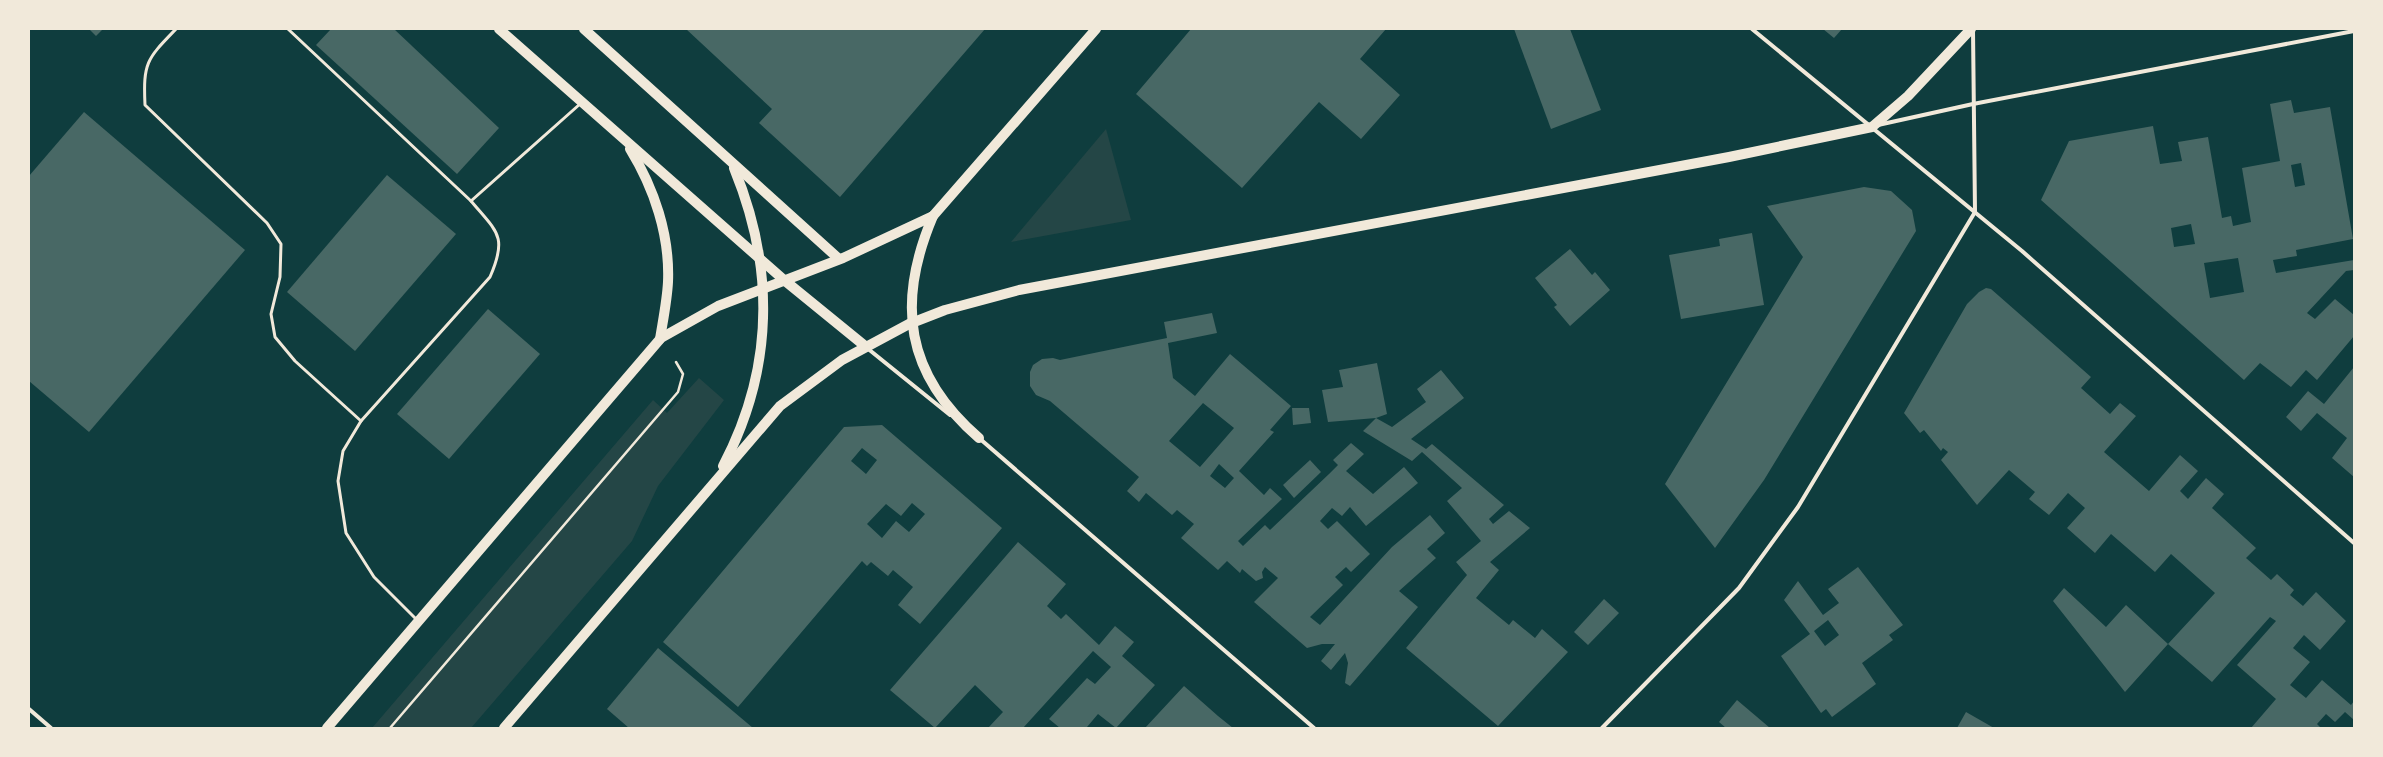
<svg xmlns="http://www.w3.org/2000/svg" width="2383" height="757" font-family="Manrope,sans-serif">
<style>
.green{fill:#244646}
.building{fill:#486865;fill-rule:evenodd}
.lines{fill:none;stroke-linecap:round;stroke-linejoin:round}
.path{stroke:#f1e9da;stroke-width:2.5}
.service{stroke:#f1e9da;stroke-width:3}
.minor{stroke:#f1e9da;stroke-width:4}
.primary{stroke:#f1e9da;stroke-width:10}
</style>
<rect width="100%" height="100%" fill="#0f3d3e"/>
<!-- green -->
<g class="green">
<path d="M1106 129 1131 220 1011 242Z"/>
<path d="M699 378 724 400 721 404 658 486 632 541 471 728H372L653 400 667 413Z"/>
</g>
<!-- building -->
<g class="building">
<path d="M89 29H103L96 36Z"/>
<path d="M331 29H394L499 128 457 174 316 45Z"/>
<path d="M686 29H985L840 197 759 123 772 109Z"/>
<path d="M1191 29H1386L1360 59 1400 95 1361 139 1319 102 1242 188 1136 94Z"/>
<path d="M1514 29H1570L1601 110 1551 129Z"/>
<path d="M1823 29H1842L1834 38Z"/>
<path d="M2291 100 2294 113 2330 107 2353 239 2296 250 2297 256 2273 260 2276 273 2354 260V270L2346 271 2307 313 2315 319 2335 299 2354 315V336L2317 380 2306 370 2291 387 2260 363 2244 380 2041 200 2069 141 2153 126 2160 164 2182 161 2178 142 2208 137 2222 218 2231 216 2233 226 2251 222 2242 168 2280 161 2270 104ZM2301 163 2305 185 2295 187 2291 165ZM2191 224 2195 244 2174 247 2171 228ZM2238 258 2244 292 2210 298 2204 263Z"/>
<path d="M84 112 245 250 89 432 29 381V176Z"/>
<path d="M387 175 456 234 355 351 287 292Z"/>
<path d="M1864 187 1891 191 1912 210 1916 231 1764 480 1715 548 1665 484 1803 257 1767 206Z"/>
<path d="M1752 233 1764 305 1681 319 1669 255 1720 246 1719 239Z"/>
<path d="M1570 249 1592 275 1595 272 1610 290 1570 326 1554 307 1557 305 1535 278Z"/>
<path d="M1986 288 1991 289 2091 377 2081 388 2110 414 2120 403 2136 416 2104 452 2149 491 2180 455 2198 471 2180 491 2188 499 2206 478 2224 494 2212 508 2256 548 2246 558 2271 580 2277 574 2294 590 2290 595 2303 606 2316 592 2346 621 2320 650 2304 635 2293 648 2310 662 2290 685 2306 698 2322 680 2351 705 2354 701V720L2345 712 2335 722 2326 714 2317 724 2321 728H2251L2276 699 2237 665 2276 621 2270 617 2212 682 2168 644 2215 593 2171 554 2155 572 2111 534 2095 553 2067 528 2085 508 2068 493 2049 515 2029 499 2035 492 2009 470 1977 505 1941 460 1948 452 1943 448 1941 451 1924 430 1920 433 1904 413 1967 304 1979 292Z"/>
<path d="M488 309 540 354 449 459 397 414Z"/>
<path d="M1212 313 1217 333 1168 343 1173 378 1195 396 1230 354 1291 406 1270 430 1274 432 1239 471 1264 495 1270 488 1282 499 1238 541 1243 546 1265 525 1270 530 1329 474 1338 465 1333 460 1351 443 1364 454 1346 471 1373 494 1404 467 1418 483 1366 526 1350 507 1342 516 1332 508 1320 521 1328 529 1337 521 1370 554 1351 572 1346 567 1335 577 1343 585 1310 617 1320 625 1392 547 1430 515 1445 533 1427 549 1436 558 1399 591 1418 607 1350 686 1345 683 1348 663 1345 653 1331 670 1321 661 1335 644H1322L1307 648 1254 602 1278 578 1265 567 1262 572 1263 578 1256 581 1242 569 1240 573 1227 561 1218 570 1181 538 1194 524 1177 510 1172 515 1146 493 1139 502 1127 491 1139 477 1050 401 1036 395 1030 386V372L1033 365 1042 359 1053 358 1060 360 1167 338 1164 322ZM1203 403 1234 428 1200 467 1169 441ZM1219 464 1234 478 1225 488 1210 476Z"/>
<path d="M1377 363 1387 414 1376 418 1328 422 1322 390 1343 387 1339 370Z"/>
<path d="M2354 367V477L2332 458 2347 438 2317 413 2301 431 2286 417 2308 391 2324 404Z"/>
<path d="M1441 370 1464 398 1411 439 1426 449 1432 444 1504 505 1489 519 1493 524 1509 511 1530 528 1490 562 1499 570 1476 598 1509 625 1513 620 1535 638 1542 629 1568 652 1498 726 1406 648 1467 575 1456 562 1481 541 1447 501 1462 488 1422 452 1412 461 1363 431 1376 418 1392 427 1426 402 1417 389Z"/>
<path d="M1292 408H1309L1311 423 1293 425Z"/>
<path d="M882 425 1002 528 920 624 898 605 913 587 893 570 888 576 871 562 867 566 862 561 738 707 663 642 844 427ZM862 448 877 460 866 474 851 461ZM912 503 925 514 909 532 896 521 882 538 867 524 886 504 901 516Z"/>
<path d="M1310 460 1321 472 1294 498 1283 485Z"/>
<path d="M1018 542 1066 584 1047 606 1061 619 1066 614 1099 645 1115 626 1134 642 1122 656 1155 685 1116 728 1098 714 1087 727 1088 728H1060L1049 719 1087 678 1095 684 1111 667 1093 651 1023 728H988L1003 712 975 685 935 728 890 690Z"/>
<path d="M1858 567 1903 625 1889 635 1893 640 1862 663 1876 684 1832 717 1826 709 1821 713 1781 656 1810 634 1784 600 1798 581 1823 615 1839 603 1828 589ZM1828 620 1839 635 1825 646 1814 631Z"/>
<path d="M2064 588 2106 627 2126 605 2168 644 2125 692 2053 601Z"/>
<path d="M1604 599 1619 613 1588 645 1574 632Z"/>
<path d="M658 648 753 728H629L607 709Z"/>
<path d="M1184 686 1218 716 1233 728H1145Z"/>
<path d="M1737 700 1770 728H1726L1719 722Z"/>
<path d="M1966 712 1994 728H1957Z"/>
</g>
<g class="lines">
<!-- path -->
<path class="path" d="M390 728 678 392 683 374 676 362"/>
<!-- service -->
<g class="service">
<path d="M176 29C147 59 143 62 145 105L267 223 281 244 280 277 271 314 275 337 295 361 361 421"/>
<path d="M288 29 471 201C497 232 508 236 490 277L361 421 343 451 338 481 346 533 374 577 417 620"/>
<path d="M471 201 580 104"/>
</g>
<!-- minor -->
<g class="minor">
<path d="M1752 29 2022 251 2354 543"/>
<path d="M1878 125 1973 104 2354 31"/>
<path d="M867 348 950 415"/>
<path d="M979 438 1314 728"/>
<path d="M29 709 51 728"/>
<path d="M1602 728 1739 588 1798 507 1975 212 1973 30"/>
</g>
<!-- primary -->
<g class="primary">
<path d="M499 29 784 280 865 346"/>
<path d="M584 29 839 259"/>
<path d="M630 149C654 188 670 235 668 282 667 301 663 320 660 339"/>
<path d="M933 216C896 303 905 374 979 438"/>
<path d="M723 466C774 369 775 268 734 168"/>
<path d="M327 728 661 338 718 306 843 258 933 216 1096 29"/>
<path d="M504 728 780 406 842 360 909 324 945 310 1019 290 1729 157 1872 127 1908 96 1971 29"/>
</g>
</g>
<!-- border -->
<rect width="2383" height="757" fill="none" stroke="#f1e9da" stroke-width="60"/>
</svg>
